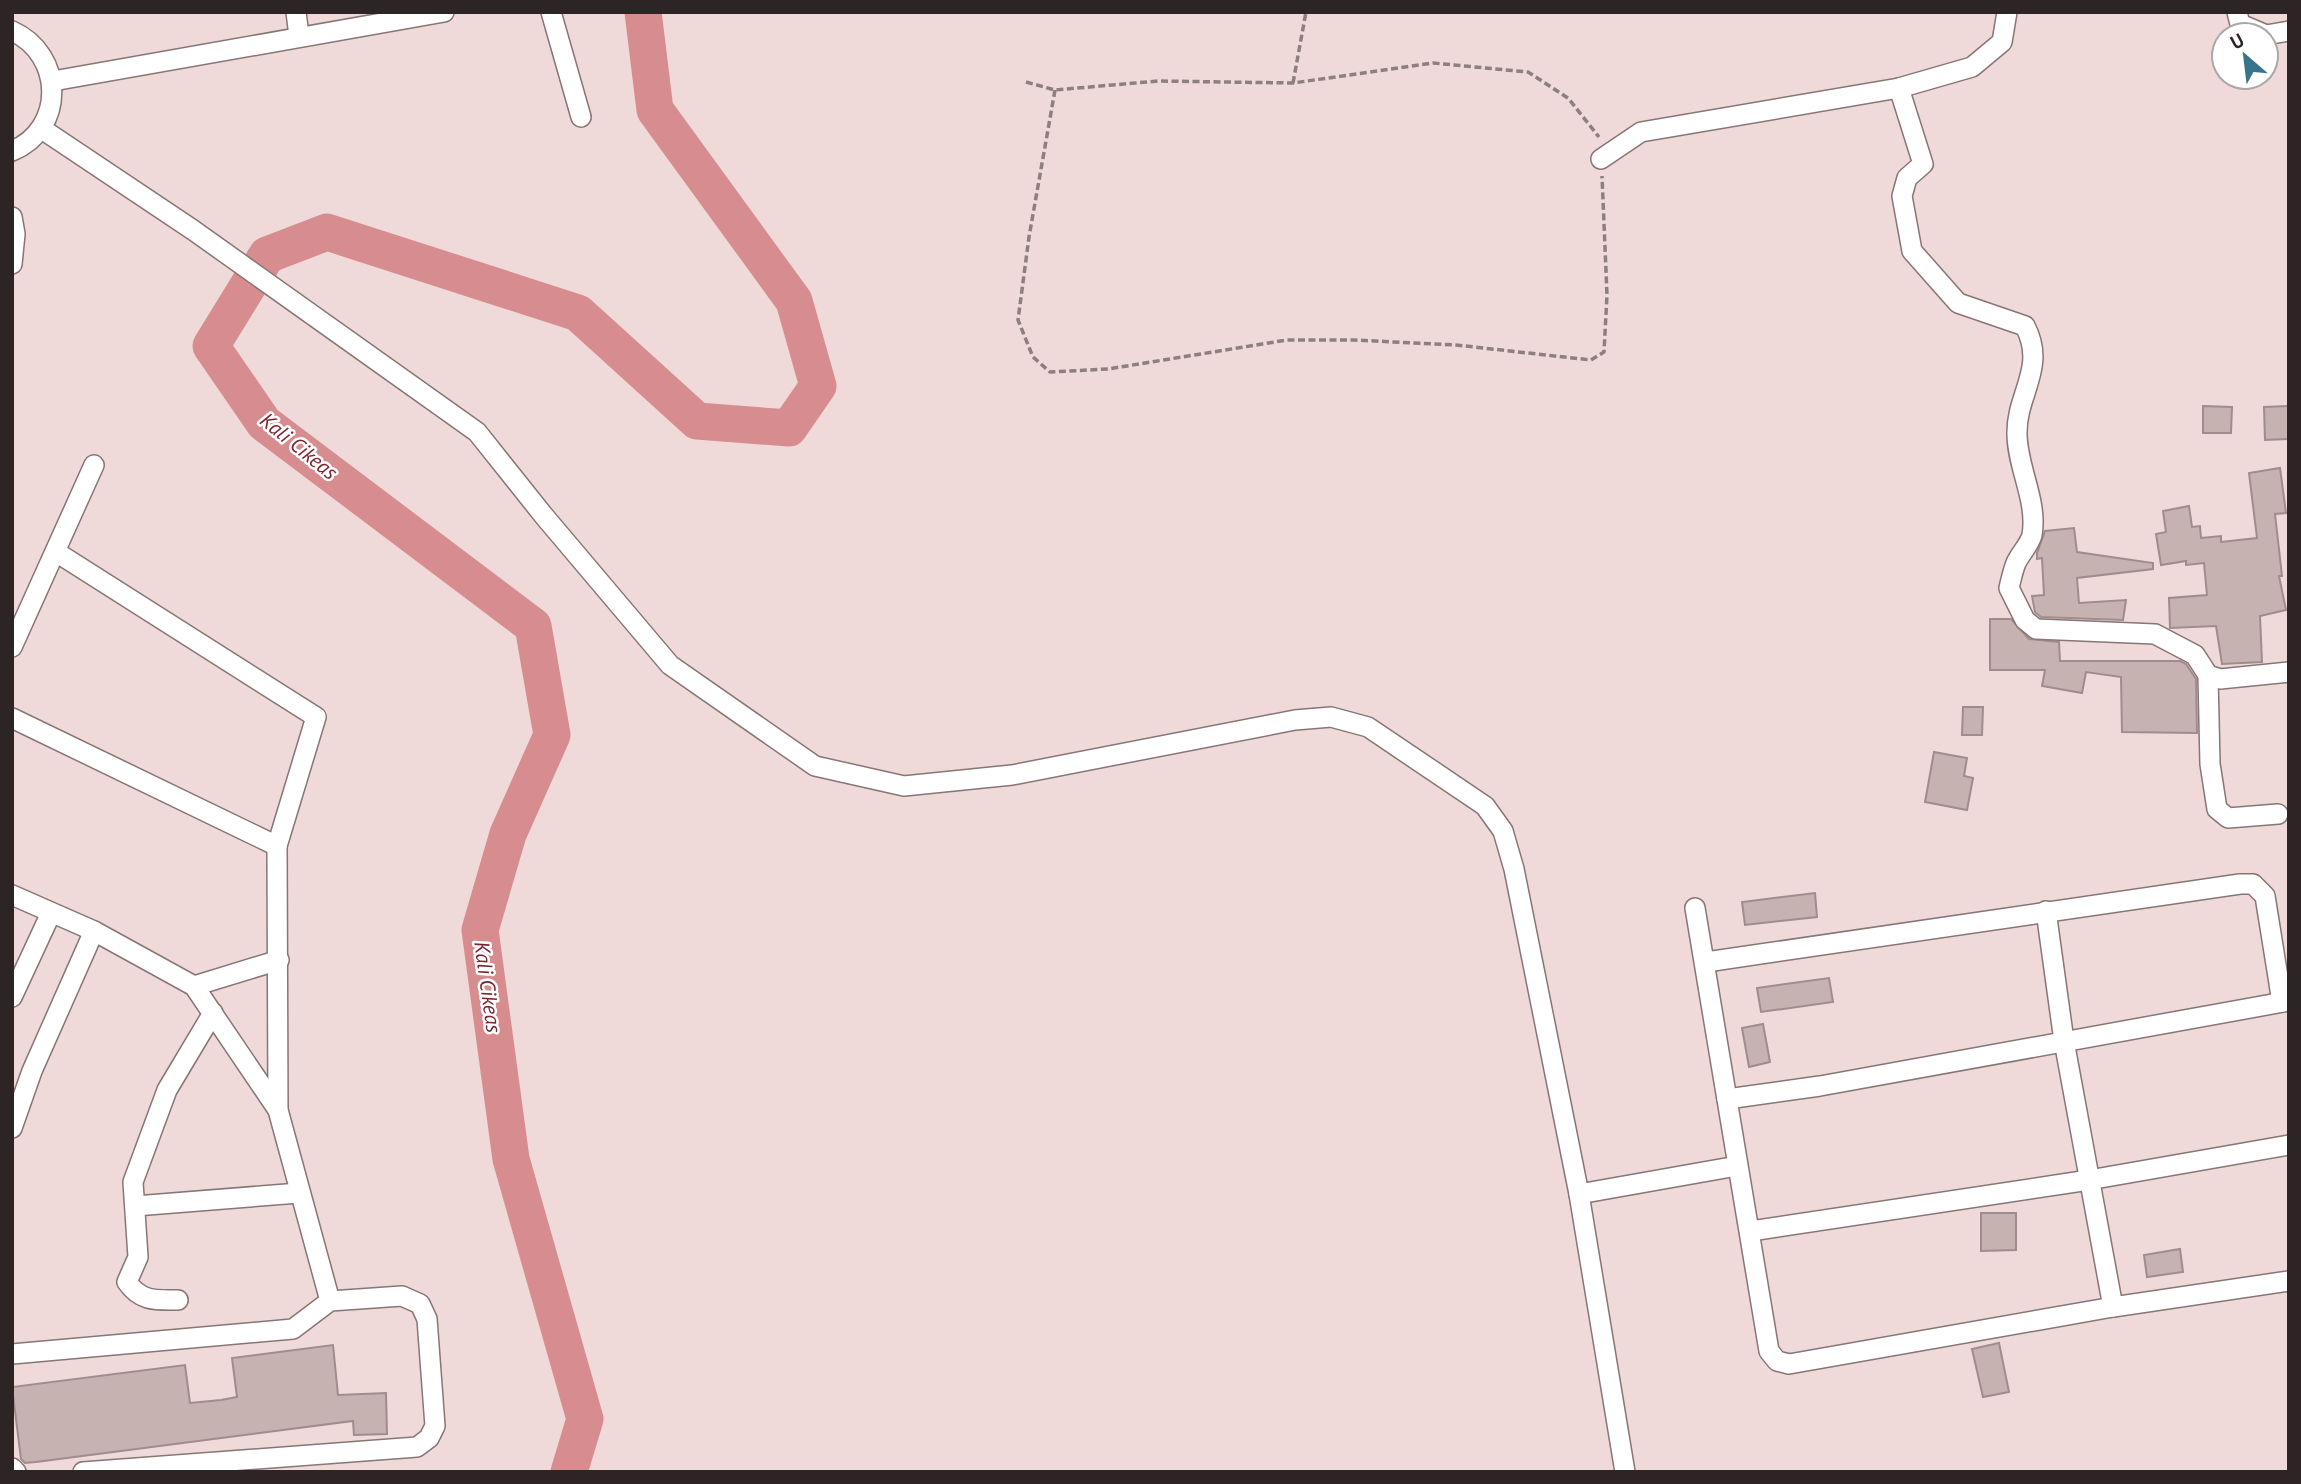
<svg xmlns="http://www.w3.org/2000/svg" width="2301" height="1484" font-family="'PT Sans',sans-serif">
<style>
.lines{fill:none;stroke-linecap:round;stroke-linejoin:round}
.river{stroke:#d78d8f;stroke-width:37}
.building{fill:#c7b2b2;stroke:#a08c8c;stroke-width:2}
.minor-casing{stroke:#887575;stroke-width:22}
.path{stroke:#8e7f7f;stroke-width:3.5;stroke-dasharray:7 3.5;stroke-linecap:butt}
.minor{stroke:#fff;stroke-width:19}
.labels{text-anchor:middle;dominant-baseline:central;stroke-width:5;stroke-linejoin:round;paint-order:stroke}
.water-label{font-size:21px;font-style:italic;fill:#7d252f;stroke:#fff}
</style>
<rect width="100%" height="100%" fill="#efd9d9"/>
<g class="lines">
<!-- river -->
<path class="river" d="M569 1472 585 1419 511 1159 480 930 508 834 552 735 533 626 264 423 211 346 267 255 327 232 578 313 697 421 789 428 818 386 794 301 655 110 643 12"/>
</g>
<!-- building -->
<g class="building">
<path d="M2203 406 2232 407 2231 433H2203Z"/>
<path d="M2289 406V439L2265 440 2264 407Z"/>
<path d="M2280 468 2286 513 2275 514 2282 576H2279L2286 610 2260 616 2262 662 2222 664 2216 626 2170 628 2169 598 2207 595 2204 563 2186 565V561L2161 565 2156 534 2166 532 2163 511 2189 506 2192 527 2200 526 2201 538 2221 536V542L2257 538 2249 473Z"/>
<path d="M2074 528 2077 552 2153 563V569L2077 578 2079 603 2126 600 2123 620 2041 617 2035 612 2032 596 2044 595 2042 558 2037 559V553L2045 531Z"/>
<path d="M1990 619H2011L2029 639 2059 642 2060 661H2180L2186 664 2196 679 2197 733 2122 732 2121 677 2086 672 2082 693 2042 686 2045 670H1990Z"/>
<path d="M1963 707H1983L1982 735H1962Z"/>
<path d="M1934 752 1967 758 1964 776 1973 778 1967 810 1925 802Z"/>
<path d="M1815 893 1817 917 1745 925 1742 902Z"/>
<path d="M1829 978 1833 1002 1761 1012 1757 988Z"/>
<path d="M1763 1024 1770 1062 1749 1067 1742 1028Z"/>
<path d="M1981 1213H2016V1250L1981 1251Z"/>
<path d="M2180 1249 2183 1272 2147 1277 2144 1255Z"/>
<path d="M1999 1343 2009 1392 1983 1397 1972 1349Z"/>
<path d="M333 1345 338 1395 386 1393 387 1434 354 1435 353 1421 36 1462 25 1463 21 1459 12 1387 185 1365 190 1403 221 1400 237 1397 232 1358Z"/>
</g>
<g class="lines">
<!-- minor casing -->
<g class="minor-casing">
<g id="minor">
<path d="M296 12 299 36"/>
<path d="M551 12 581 117"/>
<path d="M2237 12 2240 24 2266 35"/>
<path d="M12 31C64 54 66 129 12 151"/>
<path d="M2266 35 2289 31"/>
<path d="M53 81 444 12"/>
<path d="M1899 88 1923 164 1907 178 1902 196 1912 251 1958 303 2025 326C2047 368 2016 394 2017 434 2017 467 2038 501 2032 535 2030 544 2020 554 2016 563 2013 570 2011 580 2009 588L2025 620 2036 629 2155 634 2195 655 2208 675 2220 679 2289 672"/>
<path d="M42 129 193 230 477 432 544 516 670 665 815 766 904 786 1012 775 1295 720 1331 717 1368 727 1485 806 1503 831 1514 869 1579 1194 1625 1472"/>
<path d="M1601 159 1641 132 1899 88 1972 67 2002 42 2007 12"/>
<path d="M12 217 15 234 12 264"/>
<path d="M56 552 316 717 277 846 278 1110 330 1301"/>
<path d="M12 647 94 465"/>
<path d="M2208 675 2210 764 2217 809 2228 818 2278 814"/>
<path d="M12 718 277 846"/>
<path d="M12 895 94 931 194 986 278 1110"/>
<path d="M1695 908 1769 1351 1777 1361 1789 1364 2113 1307 2289 1281"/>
<path d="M2046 911 2064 1041 2113 1307"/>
<path d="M1706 962 2240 884H2253L2265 896 2282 1002"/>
<path d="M194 986 279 960"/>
<path d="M12 997 51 913"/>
<path d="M1727 1099 1820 1086 2289 1001"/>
<path d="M12 1128 32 1071 94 931"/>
<path d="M1579 1194 1737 1166"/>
<path d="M135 1206 299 1193"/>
<path d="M1751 1231 2089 1180 2289 1145"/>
<path d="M178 1300C156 1300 141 1302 127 1282L138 1257 133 1182 167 1090 213 1013"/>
<path d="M12 1354 293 1329 330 1301 402 1296 420 1304 427 1319 435 1426 429 1438 417 1447 83 1472"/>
<path d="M12 1468 16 1472"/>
</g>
</g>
<!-- path -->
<g class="path">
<path d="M1026 82 1055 90 1158 81 1293 83 1433 63 1528 72 1568 98 1599 137"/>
<path d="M1293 83 1306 12"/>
<path d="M1055 90 1029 237 1018 320 1033 357 1050 372 1108 369 1287 340H1354L1456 345 1591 360 1604 352 1607 295 1602 176"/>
</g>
<!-- minor -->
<use href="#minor" class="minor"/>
</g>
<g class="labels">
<!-- water labels -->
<g class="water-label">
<text transform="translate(299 446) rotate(39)">Kali Cikeas</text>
<text transform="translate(488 987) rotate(82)">Kali Cikeas</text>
</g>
</g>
<!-- border -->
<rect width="2301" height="1484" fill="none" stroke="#2d2525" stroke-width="28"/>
<!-- north arrow -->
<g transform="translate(2245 56) rotate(332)"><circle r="33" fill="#ffffff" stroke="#aba8a8" stroke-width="2"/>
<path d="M0-5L12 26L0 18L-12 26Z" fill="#39738c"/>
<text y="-10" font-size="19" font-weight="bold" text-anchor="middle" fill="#2d2525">U</text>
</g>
</svg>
